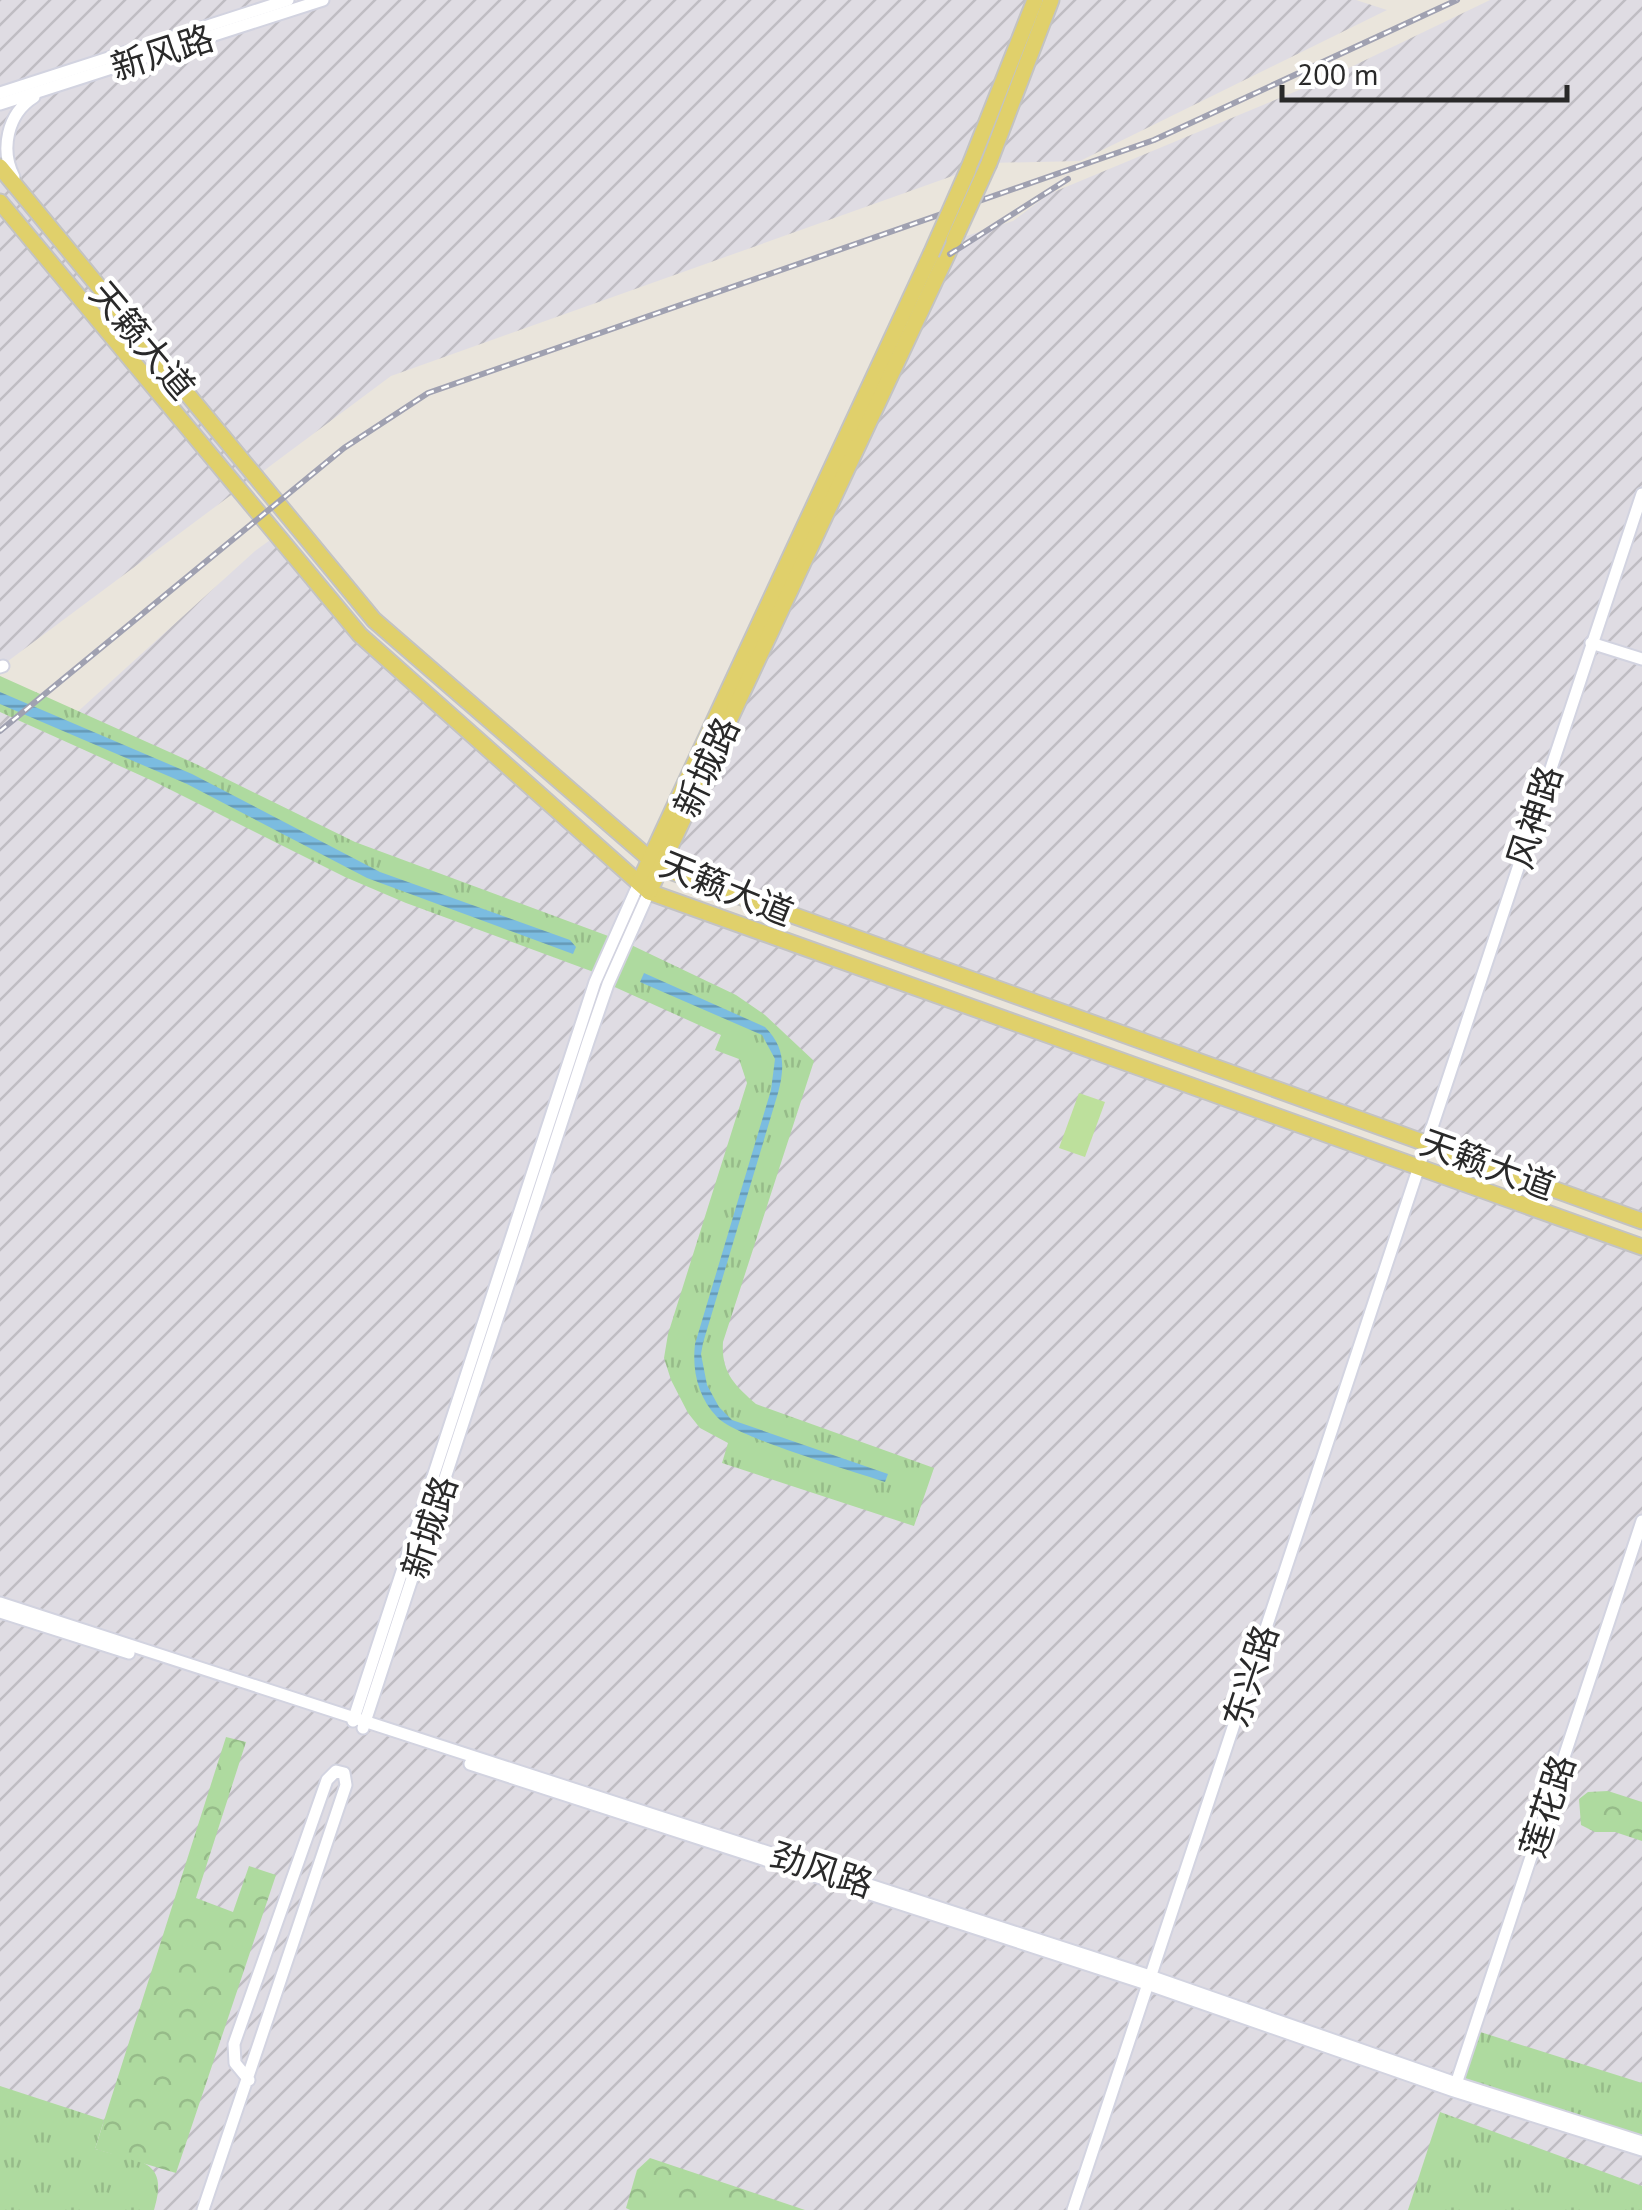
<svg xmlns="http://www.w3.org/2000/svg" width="1642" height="2210" font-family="'PT Sans','Noto Sans SC',sans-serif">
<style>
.industrial{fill:url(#industrial-furrows)}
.grass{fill:url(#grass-tufts)}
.forest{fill:url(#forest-crowns)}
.pitch{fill:#bde09c}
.water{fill:url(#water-rules)}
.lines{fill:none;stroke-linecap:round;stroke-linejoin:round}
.minor-casing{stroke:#d2d3e0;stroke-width:15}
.major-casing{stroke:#c3c3c3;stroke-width:19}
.minor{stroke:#fff;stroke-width:11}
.major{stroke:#e0d06b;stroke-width:15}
.rail-casing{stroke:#a0a1b1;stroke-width:6}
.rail{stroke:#fff;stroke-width:2.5;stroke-dasharray:8;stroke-linecap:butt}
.major-bridge-casing{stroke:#c3c3c3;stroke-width:19;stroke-linecap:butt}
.major-bridge{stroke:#e0d06b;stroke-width:15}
.labels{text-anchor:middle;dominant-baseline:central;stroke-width:9;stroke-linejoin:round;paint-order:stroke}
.street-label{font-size:35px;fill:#292929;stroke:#fff}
</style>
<defs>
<pattern id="industrial-furrows" width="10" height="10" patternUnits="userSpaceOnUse" patternTransform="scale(2.5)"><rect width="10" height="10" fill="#dfdce3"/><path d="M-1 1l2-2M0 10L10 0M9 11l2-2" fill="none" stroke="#bfbdc3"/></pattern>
<pattern id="grass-tufts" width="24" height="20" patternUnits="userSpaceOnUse" patternTransform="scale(2.5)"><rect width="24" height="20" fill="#aeda9f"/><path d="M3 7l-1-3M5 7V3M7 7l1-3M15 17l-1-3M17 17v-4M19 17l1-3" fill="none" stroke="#96bb89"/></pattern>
<pattern id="forest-crowns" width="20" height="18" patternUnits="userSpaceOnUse" patternTransform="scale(2.5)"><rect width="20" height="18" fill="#aeda9f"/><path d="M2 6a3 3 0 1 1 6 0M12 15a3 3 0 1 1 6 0" fill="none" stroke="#96bb89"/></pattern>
<pattern id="water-rules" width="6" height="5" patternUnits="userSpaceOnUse" patternTransform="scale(2.5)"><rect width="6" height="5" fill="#7bbce0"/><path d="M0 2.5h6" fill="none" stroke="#6599b6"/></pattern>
</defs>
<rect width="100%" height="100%" fill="#eae5dc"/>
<!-- industrial -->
<g class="industrial">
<path d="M0 0H1356L1387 10 1080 161 989 163 391 376 0 667Z"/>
<path d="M1490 0H1642V1221L659 867 954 240 1013 221 1049 194 1328 78Z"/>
<path d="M277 535 360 635 649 892 1642 1247V2210H0V712L52 735 255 551Z"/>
</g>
<!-- grass -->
<g class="grass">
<path d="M0 676 196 764 355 842 627 943 736 995 765 1015 814 1061 723 1342C721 1372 734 1385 756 1404L934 1468 914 1526 722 1463 728 1443 700 1428 688 1413 671 1380 664 1358 668 1334 747 1083 739 1059 715 1050 721 1035 608 984 610 978 406 903 345 877 153 781 0 712Z"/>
<path d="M1474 2030 1642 2083V2142L1456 2083Z"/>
<path d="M0 2086 104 2120 95 2149C135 2161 171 2157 154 2210H0Z"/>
<path d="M1440 2112 1642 2186V2210H1408Z"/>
</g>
<!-- forest -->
<g class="forest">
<path d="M226 1737 246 1742 196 1898 233 1912 249 1866 276 1875 176 2173 95 2149Z"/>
<path d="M1608 1791 1642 1802V1841L1615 1832H1595L1581 1825 1579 1799 1588 1792Z"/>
<path d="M650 2158 805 2210H630L626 2208 637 2170Z"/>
</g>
<!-- pitch -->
<path class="pitch" d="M1079 1093 1105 1102 1085 1157 1059 1148Z"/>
<!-- water -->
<g class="water">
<path d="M0 692 192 774 380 872 570 940 576 947 573 954 367 878 187 784 0 704Z"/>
<path d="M644 973 765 1027C785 1047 785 1067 778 1093L703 1343 701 1354 707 1385 719 1407 732 1420 888 1474 885 1482C852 1471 735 1437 717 1417 698 1397 692 1371 695 1344L771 1090 775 1059 762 1035 640 982Z"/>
</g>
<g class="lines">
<!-- minor casing -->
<g class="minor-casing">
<g id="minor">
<path d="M0 93 288 0"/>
<path d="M0 104 323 0"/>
<path d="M14 177C0 150 7 114 34 97"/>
<path d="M1591 643 1642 659"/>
<path d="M0 667 3 666"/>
<path d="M0 1603 1150 1976 1456 2083 1642 2142"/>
<path d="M0 1612 129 1653"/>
<path d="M353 1721 595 982 639 883"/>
<path d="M363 1728 588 1042 608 984 649 892"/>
<path d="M470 1764 1147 1984 1454 2091 1642 2150"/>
<path d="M1455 2087 1642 1521"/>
<path d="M203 2210 346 1785 344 1773 336 1771 327 1780 234 2044 235 2063 249 2080"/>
<path d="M1073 2210 1642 494"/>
</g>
</g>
<!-- major casing -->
<g class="major-casing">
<g id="major">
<path d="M989 163 1051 0"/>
<path d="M0 167 374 620 659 867 1642 1221"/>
<path d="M968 170 1035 0"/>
<path d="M0 202 360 635 649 892 1642 1247"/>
<path d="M639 883 931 254"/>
<path d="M649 892 954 240"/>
</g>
</g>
<!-- minor -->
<use href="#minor" class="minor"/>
<!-- major -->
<use href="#major" class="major"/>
<!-- rail casing -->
<g class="rail-casing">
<g id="rail">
<path d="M950 254 1068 179"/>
<path d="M0 731 344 448 428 393 1154 140 1457 0"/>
</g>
</g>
<!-- rail -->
<use href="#rail" class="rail"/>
<!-- major-bridge casing -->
<g class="major-bridge-casing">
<g id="major-bridge">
<path d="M954 240 989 163"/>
<path d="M931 254 968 170"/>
</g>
</g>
<!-- major-bridge -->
<use href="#major-bridge" class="major-bridge"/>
</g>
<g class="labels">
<!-- street labels -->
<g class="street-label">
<text transform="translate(162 52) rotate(-18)">新风路</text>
<text transform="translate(143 340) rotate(50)">天籁大道</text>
<text transform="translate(706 767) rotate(-65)">新城路</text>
<text transform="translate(1534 817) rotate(-72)">风神路</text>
<text transform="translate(727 888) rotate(22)">天籁大道</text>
<text transform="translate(1488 1164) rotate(20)">天籁大道</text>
<text transform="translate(429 1527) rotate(-72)">新城路</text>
<text transform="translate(1250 1676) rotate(-72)">东兴路</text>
<text transform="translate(1547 1806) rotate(-72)">莲花路</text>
<text transform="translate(822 1869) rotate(18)">劲风路</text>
</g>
</g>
<!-- scale -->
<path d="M1282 85v15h285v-15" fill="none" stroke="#292929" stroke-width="5"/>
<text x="1297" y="85" font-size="30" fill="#292929" stroke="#ffffff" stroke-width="8" paint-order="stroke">200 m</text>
</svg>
